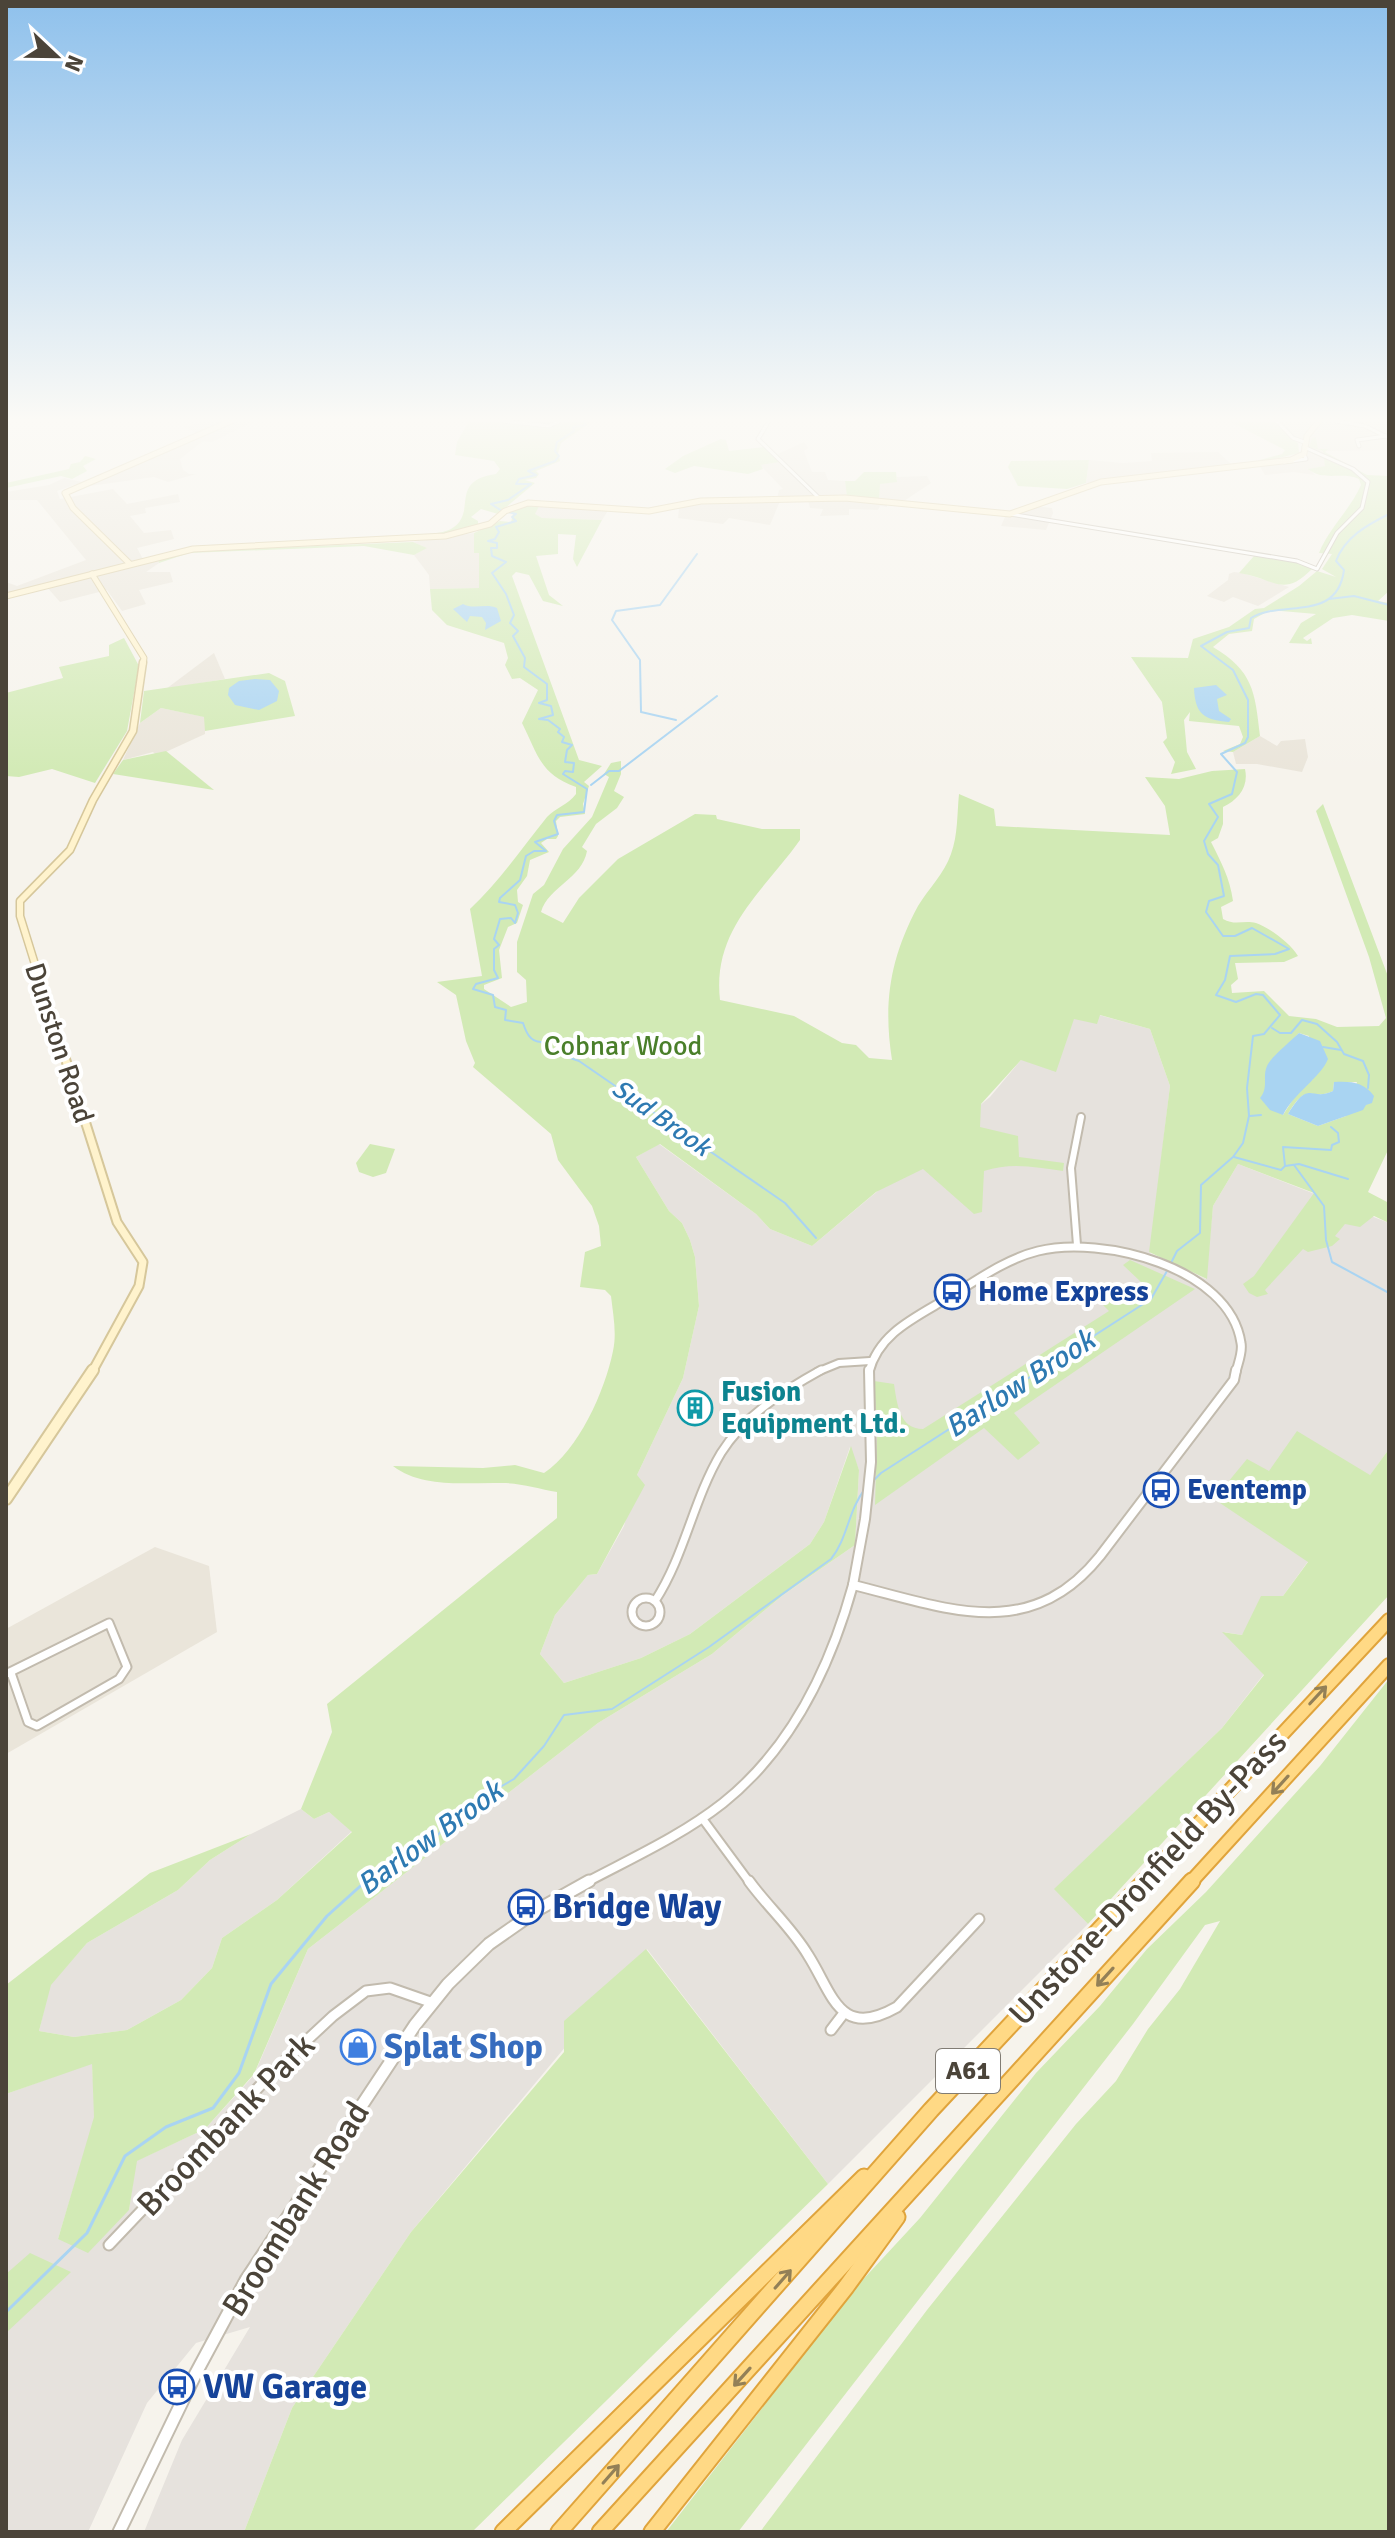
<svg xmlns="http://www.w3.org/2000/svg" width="1395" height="2538" font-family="Signika,sans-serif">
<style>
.residential{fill:#eae5da}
.industrial{fill:#e6e2dd}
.green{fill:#d2eab5;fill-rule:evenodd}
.water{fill:#a9d4f2}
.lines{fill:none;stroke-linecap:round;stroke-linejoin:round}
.stream-far1{stroke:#a9d4f2;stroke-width:2}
.stream{stroke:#a9d4f2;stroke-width:3}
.minor-far3-casing{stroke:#c2bbae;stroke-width:5}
.minor-far2-casing{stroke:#c2bbae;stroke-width:10}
.minor-far1-casing{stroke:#c2bbae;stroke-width:11}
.minor-casing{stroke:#c2bbae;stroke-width:13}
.tertiary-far2-casing{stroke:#c2bbae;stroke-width:11}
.tertiary-far1-casing{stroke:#c2bbae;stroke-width:12}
.tertiary-casing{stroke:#c2bbae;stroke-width:15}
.secondary-far3-casing{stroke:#d6c79b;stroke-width:7}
.secondary-far2-casing{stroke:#d6c79b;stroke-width:9}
.secondary-far1-casing{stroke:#d6c79b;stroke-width:11}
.secondary-casing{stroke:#d6c79b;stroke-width:14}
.trunk-far1-casing{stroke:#e0a43c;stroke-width:16}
.trunk-casing{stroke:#e0a43c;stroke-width:19}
.minor-far3{stroke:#fff;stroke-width:3}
.minor-far2{stroke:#fff;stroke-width:6}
.minor-far1{stroke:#fff;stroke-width:7}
.minor{stroke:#fff;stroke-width:9}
.tertiary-far2{stroke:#fff;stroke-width:7}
.tertiary-far1{stroke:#fff;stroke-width:8}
.tertiary{stroke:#fff;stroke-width:11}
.secondary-far3{stroke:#fff3cd;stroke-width:5}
.secondary-far2{stroke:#fff3cd;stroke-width:6}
.secondary-far1{stroke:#fff3cd;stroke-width:7}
.secondary{stroke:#fff3cd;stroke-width:10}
.trunk-far1{stroke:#ffd985;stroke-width:12}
.trunk{stroke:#ffd985;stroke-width:15}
.oneway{stroke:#938057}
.labels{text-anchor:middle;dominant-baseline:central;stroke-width:8;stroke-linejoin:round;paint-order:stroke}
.far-water-label{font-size:26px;font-style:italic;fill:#2e7ab2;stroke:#fff}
.shield{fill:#fff;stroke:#817c74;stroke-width:2}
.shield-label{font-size:26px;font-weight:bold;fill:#4b4439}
.street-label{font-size:28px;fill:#4b4439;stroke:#fff}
.park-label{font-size:28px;fill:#4a7f2a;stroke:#fff}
.transit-label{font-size:28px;font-weight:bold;fill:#164399;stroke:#fff;text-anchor:start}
.culture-label{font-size:28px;font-weight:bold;fill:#0d838f;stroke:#fff;text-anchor:start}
.water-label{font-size:30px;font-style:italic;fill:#2e7ab2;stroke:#fff}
.near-street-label{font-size:34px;fill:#4b4439;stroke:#fff}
.near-transit-label{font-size:34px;font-weight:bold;fill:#164399;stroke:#fff;text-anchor:start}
.near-shop-label{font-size:34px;font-weight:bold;fill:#366cbe;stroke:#fff;text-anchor:start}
</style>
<rect width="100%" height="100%" fill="#f6f3ec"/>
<!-- residential -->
<g class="residential">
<path d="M206 421H254L212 442 203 441 180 459 183 470 189 474H196L168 482 154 477 82 487 201 435 184 427Z"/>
<path d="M1280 421H1389V450L1324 451 1325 466 1309 469 1315 475 1293 472 1265 475 1259 465 1308 460V443L1291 435Z"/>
<path d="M804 442 808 448 804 451 812 472H825L828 480 845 481 847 497 880 484 897 481V477L927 476 931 483 904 501 887 503V507L880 506 878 510 849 509V515L820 516 823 509 810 508 808 500 777 499 779 490 783 489 760 465 784 461 778 454Z"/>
<path d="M1218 452 1232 465 1086 483 1089 460 1123 463 1152 461 1151 453Z"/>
<path d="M64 478 82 482 57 491 60 499 113 489 127 504 178 494 180 502 145 508 146 513 130 516 144 533 171 530 174 539 137 548 144 561 158 559 159 563 146 572H170L173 582 139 590 146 604 122 611 107 590 60 602 46 586 6 594V582L17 586 86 560 37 500H6V492L49 485Z"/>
<path d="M780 501 770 525 729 518 723 524 678 518 679 508 703 503Z"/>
<path d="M540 504 609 509 602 520 542 518 534 514Z"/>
<path d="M1033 506 1052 508 1053 513 1046 530 1001 526 1005 517H1018Z"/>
<path d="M474 533V552H479V588L430 589 429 575 414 555 426 548 413 542Z"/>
<path d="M1234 572 1242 573 1289 587 1258 606 1233 597 1224 602 1207 596 1228 580 1229 574Z"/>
<path d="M214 653 225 679 166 689Z"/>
<path d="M161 708 205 717V734L157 756 153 752 123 760 140 723Z"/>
<path d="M1260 736 1277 746 1281 741 1305 739 1308 757 1302 772 1257 764H1236L1233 752Z"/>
<path d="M155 1547 209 1566 217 1632 6 1754V1629Z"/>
</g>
<!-- industrial -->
<g class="industrial">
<path d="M1099 1015 1150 1029 1170 1086 1150 1253 1206 1279 1213 1206 1238 1164 1389 1223V1449L1283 1596 1242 1635 1224 1632 1264 1674 1222 1728 1055 1889 1088 1924 828 2184 647 1949 411 2232 292 2408 244 2532H144L182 2440 250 2327 196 2343 147 2403 88 2532H6V2094L92 2063 95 2117 58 2239 129 2210 136 2161 205 2129 254 2075 308 1949 598 1723 712 1654 783 1595 855 1545 859 1470 850 1447 824 1522 810 1544 690 1634 641 1658 564 1683 540 1654 555 1615 588 1575 597 1574 624 1526 637 1475 683 1378 699 1306 695 1257 690 1240 682 1223 669 1211 636 1157 659 1144 756 1214 770 1229 812 1246 990 1097 1021 1060 1074 1019Z"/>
<path d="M301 1809 314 1819 329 1812 352 1831 277 1900 222 1938 212 1968 181 2000 127 2030 74 2037 39 2031 50 1985 87 1943 178 1890 210 1860 251 1834Z"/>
</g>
<!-- green -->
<g class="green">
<path d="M469 421 538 423 536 421H554L556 425 567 421 591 422 561 443 558 453 560 461 536 471 539 474 536 478 525 480 535 483 498 514 481 509 471 517 478 521V527L432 537 425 535C433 533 444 533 451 529 479 513 447 481 496 474L500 469 494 461 455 455 457 442Z"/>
<path d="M1229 421H1274L1298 443 1299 453 1263 462 1260 460 1282 454 1285 450Z"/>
<path d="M1316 437 1318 449H1328L1325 452 1367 475 1389 476V591L1378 601 1389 603V621L1352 615 1333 618 1303 638 1307 641 1311 638 1312 644 1289 643 1301 623 1316 614 1270 610 1254 619 1252 631 1229 634 1213 647C1253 671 1255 691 1260 736L1233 752 1223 751 1240 744 1243 737 1239 726 1189 721 1190 712 1184 720 1187 752 1196 769 1171 774 1175 762 1163 742 1167 738 1162 702 1131 657 1188 658 1193 639 1229 627 1255 609 1264 608 1299 586 1317 571 1336 577 1322 569 1332 554 1319 553C1329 528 1350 510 1361 485L1359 479C1341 471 1324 482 1308 469L1325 466 1323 451 1309 447 1312 438Z"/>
<path d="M721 439 726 440 729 451 764 447 780 462 761 465 763 469 748 474 694 466 675 473 665 469 683 456Z"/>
<path d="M85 456 96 459 83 466 87 471 72 479 61 476 6 488V483L69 469 71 464 80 462Z"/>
<path d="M1089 460 1086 483 1067 489 1018 486 1008 467 1011 461Z"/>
<path d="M864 472H896L897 482 880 484 879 499 847 497 845 481H855Z"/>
<path d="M533 504H540L535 514 542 518 602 520 577 567 573 559 576 535 558 534V554L536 556 549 595 563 606 543 601 529 575 516 572 512 576 579 760 602 766 584 782 589 786 583 804 585 814 560 817 556 821 558 836 556 839H547L541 843 549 852 530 860 527 876 517 890 518 902 523 905 517 923 508 927 499 950 502 978 484 985V989L511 1007 527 1002 526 980 517 972V942L533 894 544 885 563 849 592 817 609 777 604 774 611 763 621 761V774L614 791 624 797 617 808 596 824 582 847 587 851C582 879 549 886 541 912L563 923 579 898 618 859 695 814 716 815 717 819 762 829H800V840C763 892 712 929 720 1000L794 1016 842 1043 856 1045 869 1058 892 1060C883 1003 890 958 918 906 929 888 944 874 951 854 958 835 957 814 959 794L994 809 996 826 1170 835 1165 806 1145 777 1179 779 1212 771 1245 769C1249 787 1238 800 1223 807V824L1218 838 1211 842C1221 862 1230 878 1233 901L1221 907 1223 919C1235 926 1243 920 1256 923 1270 928 1290 943 1298 956L1284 962 1235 963 1238 979 1231 985 1232 993 1264 991 1289 1016 1316 1019 1337 1027 1379 1026 1386 1018 1369 957 1316 811 1323 804 1389 979V1148L1368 1192 1389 1203V1223L1374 1216 1360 1227 1345 1224 1335 1236 1340 1239 1332 1246 1308 1252 1303 1249 1265 1290 1268 1294 1257 1297 1249 1293 1243 1284 1254 1276 1314 1193 1238 1164 1213 1206 1207 1279 1149 1252 1170 1086 1150 1029 1100 1015 1097 1024 1074 1019 1056 1072 1021 1060 981 1104 980 1127 1018 1136 1019 1157 1064 1163 1063 1171C1036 1167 1010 1162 984 1171L982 1212 974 1214 923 1169 876 1192 812 1246 770 1229 756 1214 660 1144 636 1157 669 1211 682 1223 690 1240 695 1257 699 1306 683 1378 637 1475 645 1485 597 1574 588 1575 555 1615 540 1654 564 1683 641 1658 690 1634 810 1544 824 1522 851 1446 859 1470 855 1545 783 1595 712 1654 598 1723 308 1949 254 2074 205 2129 137 2161 129 2210 88 2253 58 2239 94 2117 92 2064 6 2094V1985L150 1873 251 1834 210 1860 178 1890 87 1943 51 1985 39 2031 74 2037 127 2030 181 2000 212 1968 222 1938 277 1900 352 1832 329 1812 314 1819 301 1809 332 1732 327 1704 557 1518V1492C539 1489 520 1483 502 1483 466 1482 423 1489 393 1466L483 1468 515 1465 544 1473C578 1451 605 1391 613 1351 617 1333 613 1314 611 1296L605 1290 580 1287 585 1252 601 1246 599 1226 592 1206 558 1160 551 1134 473 1067 475 1063 466 1041 456 995 437 982 482 976 470 909C500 881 521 849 547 817 555 808 568 805 576 794V787C540 774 538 755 522 723L538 690 520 678 512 679 505 665 508 658 504 643 447 625 432 610 430 589 479 588V553H474V533L500 521 511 522 513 514 506 512ZM1299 1033 1309 1036 1313 1079 1299 1090 1283 1115 1261 1098 1266 1090 1277 1057ZM1334 1082H1357L1346 1116 1318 1126 1288 1114C1308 1080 1310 1102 1333 1091Z"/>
<path d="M413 542 427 548 414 555 364 546 189 553 159 563 158 559 192 551Z"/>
<path d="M1254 556 1297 563 1312 569C1282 599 1275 578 1239 573Z"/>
<path d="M124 638 139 666 127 731 95 783 52 769 19 777 6 776V693L63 678 59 667 109 656V645Z"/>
<path d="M269 673 285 681 295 716 205 731 204 717 161 708 140 723 144 691Z"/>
<path d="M166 751 214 790 113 774 123 760Z"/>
<path d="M370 1144 395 1149 386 1173 373 1177 359 1172 356 1163Z"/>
<path d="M1130 1260 1195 1289 1014 1413 1040 1443 1018 1460 984 1428 875 1505 877 1435 874 1381 894 1384C897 1403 899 1429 923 1429L1109 1311 1103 1305 1141 1282 1123 1265Z"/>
<path d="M1297 1431 1370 1475 1389 1449V1595L1088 1924 1054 1889 1222 1728 1264 1675 1222 1632 1242 1635 1261 1596H1283L1308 1562 1214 1499 1247 1459 1269 1471Z"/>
<path d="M1389 1679V2532H760L927 2310 1076 2124 1116 2081 1148 2029 1180 1989 1220 1921 1205 1925 1133 2024 738 2532H666L857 2286 920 2218 1036 2073 1100 2006 1147 1949 1206 1892 1320 1766Z"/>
<path d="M646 1949 828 2184 472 2532H244L292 2408 411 2232 564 2052V2021Z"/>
<path d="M30 2253 71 2272 6 2333V2274Z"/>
</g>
<!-- water -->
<g class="water">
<path d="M463 604C473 610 486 603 497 608L501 621 485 630 486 623 482 617 470 616 467 622 453 609Z"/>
<path d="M255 679 270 680 279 691 277 701 259 710 235 705 228 695 229 688 239 681Z"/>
<path d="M1216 685 1227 695 1217 699 1219 711 1231 719 1229 722C1204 720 1195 714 1194 688Z"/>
<path d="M1299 1033 1320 1041 1328 1059C1321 1077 1294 1093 1283 1115L1270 1110 1260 1098C1269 1087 1262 1077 1267 1066 1270 1058 1292 1040 1299 1033Z"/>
<path d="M1334 1082C1351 1081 1364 1082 1374 1096L1372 1103 1366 1105 1363 1110 1318 1126 1288 1114C1310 1078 1310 1102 1333 1091Z"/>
</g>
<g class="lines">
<!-- stream-far1 -->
<g class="stream-far1">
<path d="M502 511 491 504 508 500 531 484H516L519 479 536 475 528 471 555 461 559 456 555 451 557 442 574 431 573 427 586 425 584 421"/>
<path d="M508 512 516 514 512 517 516 521 496 527 499 532 495 539 488 541 497 543V548H491L492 556 506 562 492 573 506 594 514 615 510 623 518 631 513 636 525 658 524 667 547 684V700L539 703 551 706 553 715 539 719 548 720 560 729 558 732 564 737 562 742 572 745 567 750 565 762 574 763 573 772 565 771 563 774 587 789 584 812 557 815 554 821 558 834 535 842 546 851H534L526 856 520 880 500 898 499 902 515 905 518 913 515 923 511 918 500 919 494 939 499 945 494 949V970L498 978 476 984 473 989 493 995 495 1007 506 1010 505 1020 523 1023C526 1032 530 1042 541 1042L550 1051 579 1061 785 1203 816 1238"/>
<path d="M1329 599 1354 596 1389 605"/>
<path d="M676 720 641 712 640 660 612 620 616 611 660 605 697 554"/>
<path d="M591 785 609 771H619L717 696"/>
<path d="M1272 1028 1280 1033H1291L1302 1020 1317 1024 1337 1042 1344 1054 1363 1061 1369 1075 1368 1088"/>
<path d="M1323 1047 1341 1050"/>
<path d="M1250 1116 1261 1115"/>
<path d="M1234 1157 1281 1170 1285 1166 1283 1147 1331 1150 1332 1145 1339 1142 1338 1133 1331 1127"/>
<path d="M1294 1165 1324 1206 1326 1240 1332 1262 1389 1293"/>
<path d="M1285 1166 1299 1164 1348 1179"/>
<path d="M1170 1265 1177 1251 1200 1233 1201 1185 1233 1157 1243 1143 1249 1116 1247 1088 1253 1036 1264 1034 1280 1015 1263 995 1256 994 1236 1002 1216 995 1225 980 1230 956 1275 954 1289 949 1252 928 1235 936H1223L1206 912 1209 901 1224 896 1218 865 1208 854 1204 841 1218 817 1209 804 1232 794 1237 772 1221 754 1245 743 1248 737V700L1233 670 1201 646 1227 632 1249 628 1251 618C1283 599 1337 623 1344 570L1336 561C1345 537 1367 525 1389 514"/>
<path d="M872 1482 881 1473 1151 1299 1167 1271"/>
<path d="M364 1883 393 1857 430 1845 456 1812 514 1779 544 1746 564 1715 612 1709 709 1647 831 1559C848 1538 848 1510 865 1489"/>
</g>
<!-- stream -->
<path class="stream" d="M6 2312 87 2233 125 2156 166 2127 213 2108 239 2073 271 1984 327 1916 366 1881"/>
<!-- minor-far3 casing -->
<g class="minor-far3-casing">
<g id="minor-far3">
<path d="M504 421 549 426 560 421"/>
<path d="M769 421 758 439 819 498"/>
<path d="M1277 421 1293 438 1304 442"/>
<path d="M1336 421 1365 426 1389 438"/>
<path d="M1359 446 1357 440 1386 436"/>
<path d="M1284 462 1306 459 1304 454"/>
<path d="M1010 514 1297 561 1317 569 1337 533 1362 508 1368 482 1353 469 1304 447"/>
</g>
</g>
<!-- minor-far2 casing -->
<g class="minor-far2-casing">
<g id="minor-far2">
<path d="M1077 1245 1071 1168 1081 1117"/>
<path d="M817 1372 839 1363 870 1361"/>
</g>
</g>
<!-- minor-far1 casing -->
<g class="minor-far1-casing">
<g id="minor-far1">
<circle cx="646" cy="1612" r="14"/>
<path d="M655 1601C685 1555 693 1500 721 1453 744 1416 783 1391 821 1370"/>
<path d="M6 1674 109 1623 127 1667 119 1679 37 1726 28 1722 11 1673"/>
<path d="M702 1818 750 1883"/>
</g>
</g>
<!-- minor casing -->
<g class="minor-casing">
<g id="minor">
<path d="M749 1881C767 1906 792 1928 808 1955 833 1994 839 2040 897 2007L979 1919"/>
<path d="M831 2030 844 2013"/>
<path d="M109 2245 275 2070 333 2016 366 1991 390 1988 433 2003"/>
</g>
</g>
<!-- tertiary-far2 casing -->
<g class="tertiary-far2-casing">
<path id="tertiary-far2" d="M869 1372C878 1336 910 1320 941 1302 972 1284 1002 1260 1038 1251 1101 1235 1230 1267 1241 1343 1243 1352 1238 1363 1236 1372"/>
</g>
<!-- tertiary-far1 casing -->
<g class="tertiary-far1-casing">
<g id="tertiary-far1">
<path d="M853 1585C944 1607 1029 1645 1100 1556L1234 1380 1236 1370"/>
<path d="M853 1585 865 1519 871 1462 869 1370"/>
<path d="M585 1883C632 1858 681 1836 723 1803 792 1748 830 1668 853 1585"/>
</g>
</g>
<!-- tertiary casing -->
<g class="tertiary-casing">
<path id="tertiary" d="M119 2532 196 2373 246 2280 415 2025 448 1984 489 1944 539 1909 589 1881"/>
</g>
<!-- secondary-far3 casing -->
<g class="secondary-far3-casing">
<g id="secondary-far3">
<path d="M129 563 73 508 65 493 231 421"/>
<path d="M92 574 144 658 143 664"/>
<path d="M6 596 193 549 445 536 490 524 505 511 528 503 649 511 701 501 845 498 1010 514 1101 482 1291 460 1304 454 1307 436 1319 421"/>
</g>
</g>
<!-- secondary-far2 casing -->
<g class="secondary-far2-casing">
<path id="secondary-far2" d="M38 974 20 916V901L70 850 93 800 133 731 143 662"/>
</g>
<!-- secondary-far1 casing -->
<g class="secondary-far1-casing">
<path id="secondary-far1" d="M38 972 117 1222 143 1262 139 1286 92 1372"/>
</g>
<!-- secondary casing -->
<g class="secondary-casing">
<path id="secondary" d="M6 1499 93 1370"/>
</g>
<!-- trunk-far1 casing -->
<g class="trunk-far1-casing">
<g id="trunk-far1">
<path d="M1143 1883 1389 1620"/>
<path d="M1190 1883 1389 1665"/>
</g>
</g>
<!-- trunk casing -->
<g class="trunk-casing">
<g id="trunk">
<path d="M503 2532 864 2177"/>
<path d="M559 2532 931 2110 1145 1881"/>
<path d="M600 2532 1192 1881"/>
<path d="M652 2532 846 2287 897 2217"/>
</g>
</g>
<!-- minor-far3 -->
<use href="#minor-far3" class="minor-far3"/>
<!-- minor-far2 -->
<use href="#minor-far2" class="minor-far2"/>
<!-- minor-far1 -->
<use href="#minor-far1" class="minor-far1"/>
<!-- minor -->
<use href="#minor" class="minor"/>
<!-- tertiary-far2 -->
<use href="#tertiary-far2" class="tertiary-far2"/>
<!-- tertiary-far1 -->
<use href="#tertiary-far1" class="tertiary-far1"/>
<!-- tertiary -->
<use href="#tertiary" class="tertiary"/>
<!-- secondary-far3 -->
<use href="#secondary-far3" class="secondary-far3"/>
<!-- secondary-far2 -->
<use href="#secondary-far2" class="secondary-far2"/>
<!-- secondary-far1 -->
<use href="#secondary-far1" class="secondary-far1"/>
<!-- secondary -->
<use href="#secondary" class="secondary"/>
<!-- trunk-far1 -->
<use href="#trunk-far1" class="trunk-far1"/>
<!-- trunk -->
<use href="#trunk" class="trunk"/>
</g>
<!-- one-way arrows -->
<defs><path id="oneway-shaft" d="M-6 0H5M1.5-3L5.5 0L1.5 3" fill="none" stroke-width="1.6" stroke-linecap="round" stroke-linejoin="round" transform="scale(2)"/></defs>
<g class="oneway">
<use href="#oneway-shaft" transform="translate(1318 1695) rotate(-47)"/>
<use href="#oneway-shaft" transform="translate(1280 1785) rotate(132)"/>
<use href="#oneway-shaft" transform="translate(1105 1977) rotate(132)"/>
<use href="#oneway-shaft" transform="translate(783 2279) rotate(-49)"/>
<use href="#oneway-shaft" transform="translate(742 2377) rotate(132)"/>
<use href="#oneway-shaft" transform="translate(611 2474) rotate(-49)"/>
</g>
<!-- sky -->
<linearGradient id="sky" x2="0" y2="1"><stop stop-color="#8fc1ec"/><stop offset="0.54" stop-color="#fbfaf6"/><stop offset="1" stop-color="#fbfaf6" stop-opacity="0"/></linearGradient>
<rect width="1395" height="777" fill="url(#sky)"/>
<!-- icons -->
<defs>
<g id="bus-ring" transform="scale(1.8)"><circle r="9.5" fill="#fff" stroke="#1a4fb4" stroke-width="1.5"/><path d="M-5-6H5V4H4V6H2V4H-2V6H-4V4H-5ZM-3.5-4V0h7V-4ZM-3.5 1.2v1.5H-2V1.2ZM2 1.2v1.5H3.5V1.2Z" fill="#1a4fb4"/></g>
<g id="building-ring" transform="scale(1.8)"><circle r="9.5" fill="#fff" stroke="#0f9aa8" stroke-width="1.5"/><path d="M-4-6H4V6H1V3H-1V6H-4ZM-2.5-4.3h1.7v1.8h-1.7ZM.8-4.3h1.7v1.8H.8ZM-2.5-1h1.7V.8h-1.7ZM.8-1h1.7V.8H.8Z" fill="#0f9aa8"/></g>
<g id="shop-ring" transform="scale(1.8)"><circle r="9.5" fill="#fff" stroke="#3f7fe0" stroke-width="1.5"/><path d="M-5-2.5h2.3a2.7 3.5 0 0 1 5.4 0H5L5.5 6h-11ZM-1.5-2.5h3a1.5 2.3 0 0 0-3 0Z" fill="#3f7fe0"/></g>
</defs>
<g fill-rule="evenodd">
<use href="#bus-ring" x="952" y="1292"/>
<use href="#building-ring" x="695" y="1408"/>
<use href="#bus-ring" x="1161" y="1490"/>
<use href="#bus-ring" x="526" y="1907"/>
<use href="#shop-ring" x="358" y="2047"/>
<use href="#bus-ring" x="177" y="2387"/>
</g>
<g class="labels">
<!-- far-water labels -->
<g class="far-water-label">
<text transform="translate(661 1118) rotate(35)">Sud Brook</text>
</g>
<!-- shield labels -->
<rect class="shield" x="936" y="2049" width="64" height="44" rx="6"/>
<g class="shield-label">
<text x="968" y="2071">A61</text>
</g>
<!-- street labels -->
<g class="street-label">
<text transform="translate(59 1043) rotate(72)">Dunston Road</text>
</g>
<!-- park labels -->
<g class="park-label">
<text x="623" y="1046">Cobnar Wood</text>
</g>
<!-- transit labels -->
<g class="transit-label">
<text x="978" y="1292">Home Express</text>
<text x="1187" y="1490">Eventemp</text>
</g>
<!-- culture labels -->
<g class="culture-label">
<text x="721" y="1392">Fusion<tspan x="721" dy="32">Equipment Ltd.</tspan></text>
</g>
<!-- water labels -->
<g class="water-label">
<text transform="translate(1020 1384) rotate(-33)">Barlow Brook</text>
<text transform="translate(430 1838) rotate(-36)">Barlow Brook</text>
</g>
<!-- near-street labels -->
<g class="near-street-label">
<text transform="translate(1148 1878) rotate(-47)">Unstone-Dronfield By-Pass</text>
<text transform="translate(226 2125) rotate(-46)">Broombank Park</text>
<text transform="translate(296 2209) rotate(-58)">Broombank Road</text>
</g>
<!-- near-transit labels -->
<g class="near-transit-label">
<text x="552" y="1907">Bridge Way</text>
<text x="203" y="2387">VW Garage</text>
</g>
<!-- near-shop labels -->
<g class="near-shop-label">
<text x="384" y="2047">Splat Shop</text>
</g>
</g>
<!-- border -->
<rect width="1395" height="2538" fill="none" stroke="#4b4439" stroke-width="16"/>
<!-- north arrow -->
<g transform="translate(56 56) rotate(112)" stroke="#ffffff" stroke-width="6" paint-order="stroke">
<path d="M0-6L14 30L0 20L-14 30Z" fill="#4b4439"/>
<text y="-12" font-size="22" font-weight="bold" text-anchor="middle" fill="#4b4439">N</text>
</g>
</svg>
